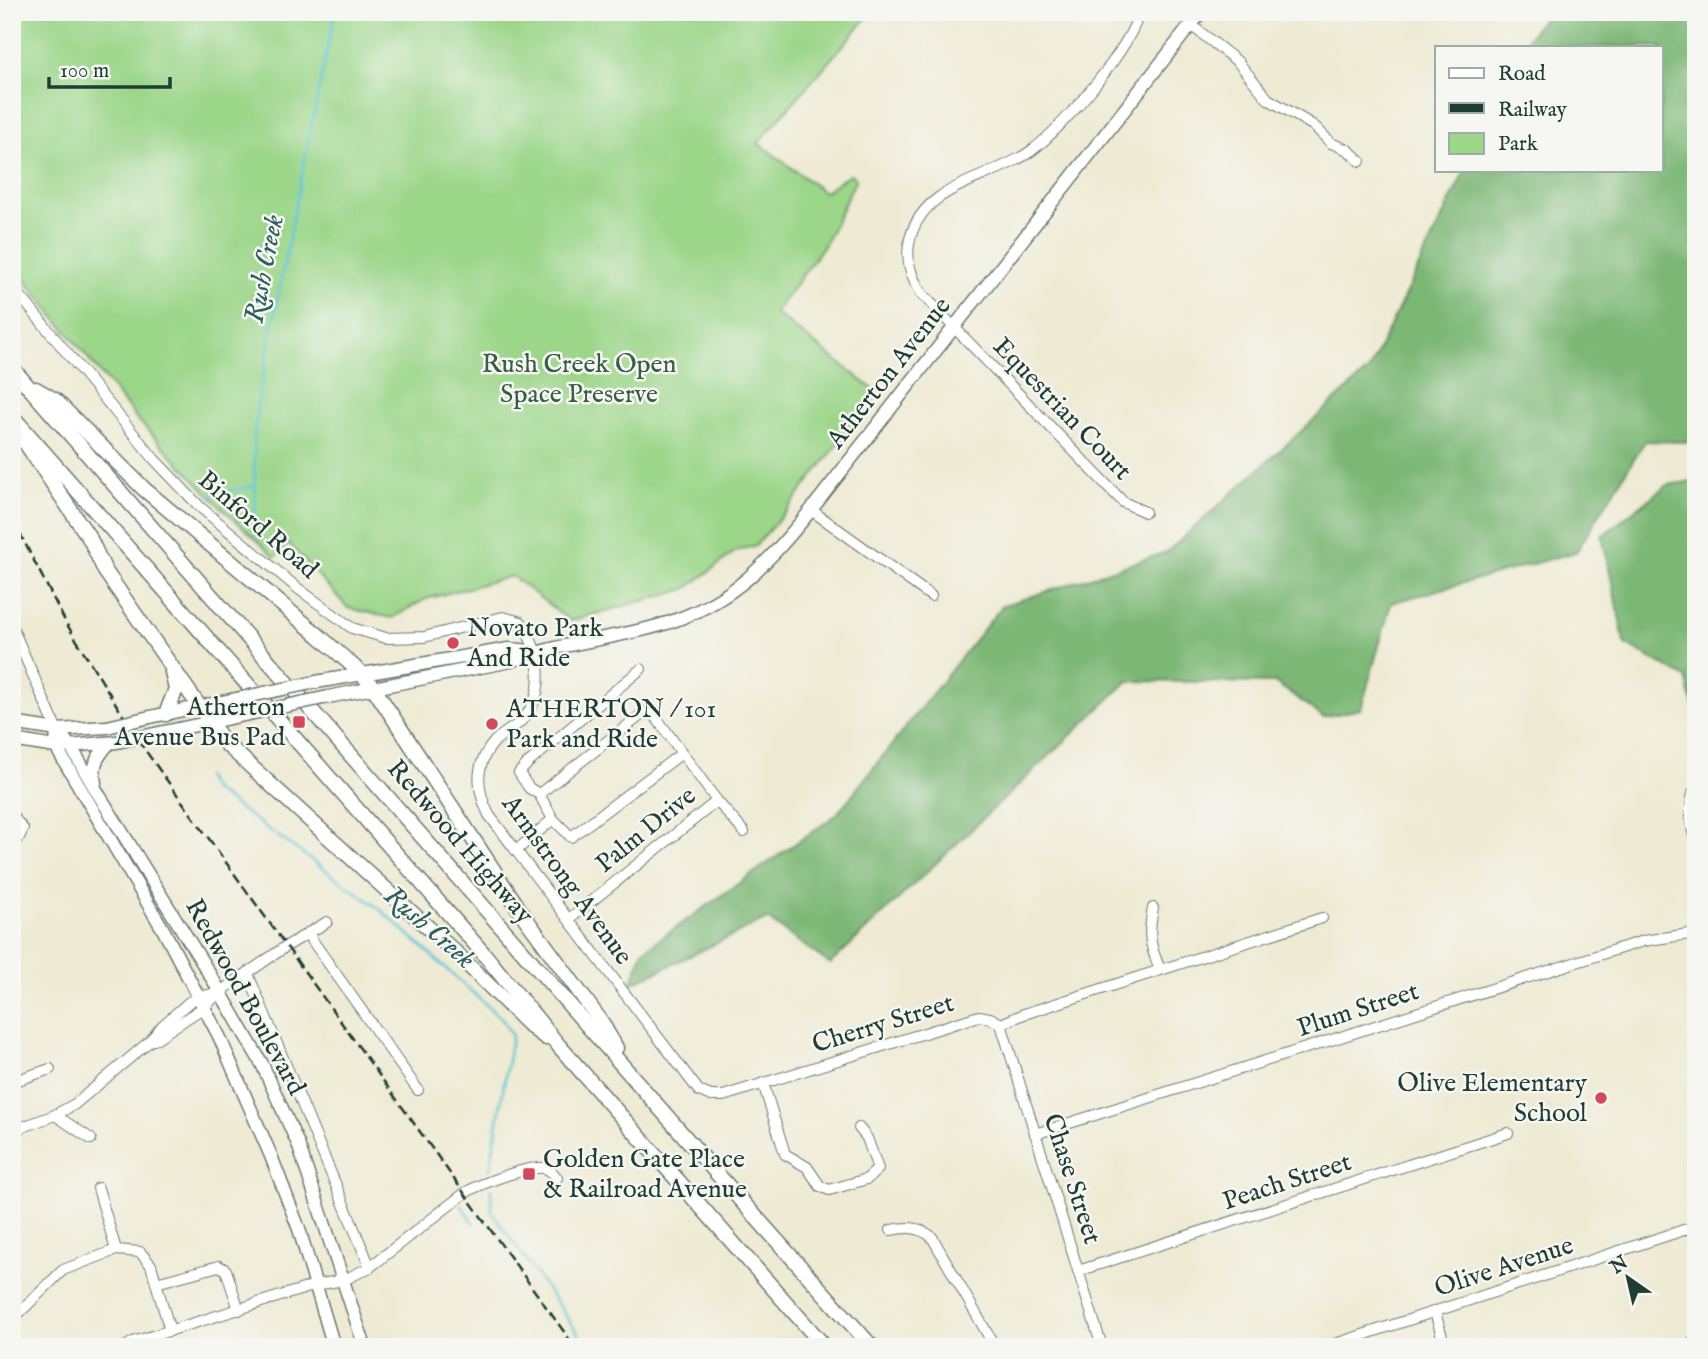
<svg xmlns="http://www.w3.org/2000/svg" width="1708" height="1359" font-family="'IM FELL English',serif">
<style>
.green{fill:#9bd689;stroke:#5d8a5e;stroke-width:2}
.forest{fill:#7cb775;stroke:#4e7a54;stroke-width:2}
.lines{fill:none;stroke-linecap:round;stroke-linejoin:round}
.stream{stroke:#5bc4d8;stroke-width:2.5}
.minor-casing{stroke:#677a6c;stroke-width:12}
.major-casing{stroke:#677a6c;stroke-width:15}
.highway-casing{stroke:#677a6c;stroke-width:17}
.minor{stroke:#fff;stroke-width:10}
.major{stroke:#fff;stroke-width:12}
.highway{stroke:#fff;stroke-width:14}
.rail{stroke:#1f3d34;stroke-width:2.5;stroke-dasharray:10 5;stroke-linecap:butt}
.major-bridge-casing{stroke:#677a6c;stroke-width:15;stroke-linecap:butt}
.major-bridge{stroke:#fff;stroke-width:12}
.poi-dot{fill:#d1495b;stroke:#f6f6f2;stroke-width:2.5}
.labels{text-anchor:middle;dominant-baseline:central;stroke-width:5;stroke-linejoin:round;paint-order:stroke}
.park-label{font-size:26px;fill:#385c45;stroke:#f6f6f2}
.street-label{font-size:26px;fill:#1f3d34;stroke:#f6f6f2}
.poi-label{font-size:26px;fill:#1f3d34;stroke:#f6f6f2;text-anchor:start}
.water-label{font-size:28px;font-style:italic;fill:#2e5f5d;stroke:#f6f6f2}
</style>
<rect width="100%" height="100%" fill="#f6f6f2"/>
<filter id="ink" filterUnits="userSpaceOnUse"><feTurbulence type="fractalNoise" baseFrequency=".0143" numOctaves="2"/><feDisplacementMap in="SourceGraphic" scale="14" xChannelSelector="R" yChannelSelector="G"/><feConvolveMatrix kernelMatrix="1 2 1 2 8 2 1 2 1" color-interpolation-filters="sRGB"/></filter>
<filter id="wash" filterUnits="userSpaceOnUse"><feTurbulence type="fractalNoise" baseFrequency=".00686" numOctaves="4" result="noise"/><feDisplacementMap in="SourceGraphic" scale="28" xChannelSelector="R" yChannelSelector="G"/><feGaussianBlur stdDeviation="1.57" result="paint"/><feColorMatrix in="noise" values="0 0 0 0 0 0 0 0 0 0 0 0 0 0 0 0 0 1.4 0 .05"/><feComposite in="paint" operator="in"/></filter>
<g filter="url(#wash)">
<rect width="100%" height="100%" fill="#eeead3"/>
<!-- green -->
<path class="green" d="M12 12H872L758 143 824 192 850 174 856 179 825 244 775 313 878 393 786 511 756 545 736 551 686 589 570 621 512 576 426 599 392 618 348 608 289 544 275 557 219 505 138 420 12 264Z"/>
<!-- forest -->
<g class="forest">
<path d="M1548 12H1696V442L1645 441 1576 552 1391 603 1361 709 1323 717 1276 683 1128 681 830 964 767 919 631 984 643 951 836 815 1002 606 1167 552 1369 370 1465 170H1661V47H1523L1529 36Z"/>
<path d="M1696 481V716L1686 678 1625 644 1602 536 1667 485Z"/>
</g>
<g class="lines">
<!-- stream -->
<g class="stream">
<path d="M208 495 255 486"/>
<path d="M256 536 254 436 258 402 296 202 335 12"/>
<path d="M205 777 212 789 380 909 502 1019 512 1036 490 1169"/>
<path d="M491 1189 492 1212 588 1347"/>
<path d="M462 1206 473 1223"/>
</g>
</g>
</g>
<g filter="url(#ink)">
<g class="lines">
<!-- minor casing -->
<g class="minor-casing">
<g id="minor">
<path d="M1139 12C1131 48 1062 129 1031 151 989 181 924 183 910 239 905 260 911 277 922 294L1123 502 1145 512"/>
<path d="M1191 25 1238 62 1268 99 1314 126 1331 143 1348 150 1360 161"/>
<path d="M12 286 155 460 200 507 296 587 352 628 386 638 424 637 503 617 521 622C541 651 548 694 521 721 513 729 503 733 495 741 474 764 476 789 489 815L699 1091 711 1096H723L979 1016 990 1018 1001 1024 1024 1014 1322 918"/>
<path d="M811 510 931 596"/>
<path d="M12 627 57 730"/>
<path d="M682 753 571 837 553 819 539 794 645 712 655 716 717 801 744 832"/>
<path d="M1693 793C1690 809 1689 825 1696 840"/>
<path d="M539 794 529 788 519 773 528 763 641 669"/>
<path d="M12 816 23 829 19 837 12 842"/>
<path d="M517 850 553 819"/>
<path d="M1153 908C1148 935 1149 944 1160 969"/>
<path d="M569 919 717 801"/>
<path d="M307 933 418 1090"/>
<path d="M248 974 370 1267"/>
<path d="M1001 1024 1102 1347"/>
<path d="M154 1040 204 1007 220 992 285 947 327 922"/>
<path d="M12 1082 50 1069"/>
<path d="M763 1083 785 1154 807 1167 820 1186 829 1190 867 1179 878 1169 867 1138 859 1128"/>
<path d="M55 1115 91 1139"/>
<path d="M12 1131 55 1115 75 1104 150 1041 162 1026 189 1002 199 997 220 992"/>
<path d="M1035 1134 1643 941 1696 933"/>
<path d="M98 1188 116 1250"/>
<path d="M891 1230C907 1227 918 1226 932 1237L995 1347"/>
<path d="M1078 1271 1508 1133"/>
<path d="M156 1283 219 1266 226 1270 239 1310"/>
<path d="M1435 1312 1445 1347"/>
<path d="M12 1320 63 1270 116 1250 140 1252 151 1265 170 1331"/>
<path d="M125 1347 133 1342 316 1285 344 1280 370 1267 465 1193C479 1184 527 1166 544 1168 550 1169 553 1173 557 1178"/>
<path d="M1326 1347 1696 1226"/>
<path d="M1681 1347 1696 1342"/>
</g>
</g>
<!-- major casing -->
<g class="major-casing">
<g id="major">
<path d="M316 682 509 649 532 651"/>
<path d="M328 697 511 661C555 645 601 640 646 629 725 610 762 570 811 510L1201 12"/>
<path d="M150 717 231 700"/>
<path d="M12 723 57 730 107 727"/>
<path d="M57 730 71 747 96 790 215 983 262 1064 298 1144 365 1347"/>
<path d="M57 730 56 747 164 931 219 1036 271 1156 299 1229 334 1347"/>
<path d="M159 733 244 715"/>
<path d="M12 740 56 747 117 742"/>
<path d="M95 783C92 764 97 757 109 743"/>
</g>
</g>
<!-- highway casing -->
<g class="highway-casing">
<g id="highway">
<path d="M12 368 720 1177 872 1347"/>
<path d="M36 389 55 400 144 489 318 635 362 674 373 687 523 915 600 1020 616 1048"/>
<path d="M12 416 484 954 559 1046 825 1347"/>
<path d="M25 442 90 539 105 571 224 742 456 953 530 1026 546 1038"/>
<path d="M166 714 176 689 172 672"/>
</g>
</g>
<!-- minor -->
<use href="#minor" class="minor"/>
<!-- major -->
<use href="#major" class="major"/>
<!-- highway -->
<use href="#highway" class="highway"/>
<!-- rail -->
<path class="rail" d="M12 518 66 623 140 743 575 1347"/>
<!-- major-bridge casing -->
<g class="major-bridge-casing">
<g id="major-bridge">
<path d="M231 700 316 682"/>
<path d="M244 715 328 697"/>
<path d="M107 727 150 717"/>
<path d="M117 742 159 733"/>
</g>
</g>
<!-- major-bridge -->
<use href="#major-bridge" class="major-bridge"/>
</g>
</g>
<!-- markers -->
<g class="poi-dot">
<circle cx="453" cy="643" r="7"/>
<rect x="292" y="715" width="14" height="14" rx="3.5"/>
<circle cx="492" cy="724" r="7"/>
<circle cx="1601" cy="1098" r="7"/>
<rect x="522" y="1167" width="14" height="14" rx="3.5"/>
</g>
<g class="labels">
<!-- park labels -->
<g class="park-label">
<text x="579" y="364">Rush Creek Open<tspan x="579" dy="30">Space Preserve</tspan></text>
</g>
<!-- street labels -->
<g class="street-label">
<text transform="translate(889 373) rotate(-52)">Atherton Avenue</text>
<text transform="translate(1062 409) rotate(46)">Equestrian Court</text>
<text transform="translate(258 525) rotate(41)">Binford Road</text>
<text transform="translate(646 830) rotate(-39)">Palm Drive</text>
<text transform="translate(460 842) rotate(49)">Redwood Highway</text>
<text transform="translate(567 880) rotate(54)">Armstrong Avenue</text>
<text transform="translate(245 997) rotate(61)">Redwood Boulevard</text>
<text transform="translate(1358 1010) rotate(-18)">Plum Street</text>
<text transform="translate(883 1024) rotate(-17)">Cherry Street</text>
<text transform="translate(1072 1179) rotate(72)">Chase Street</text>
<text transform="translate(1287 1182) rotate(-18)">Peach Street</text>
<text transform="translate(1504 1267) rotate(-18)">Olive Avenue</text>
</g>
<!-- poi labels -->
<g class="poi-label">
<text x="467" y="628">Novato Park<tspan x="467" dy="30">And Ride</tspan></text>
<text x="285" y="707" text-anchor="end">Atherton<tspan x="285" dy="30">Avenue Bus Pad</tspan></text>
<text x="506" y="709">ATHERTON / 101<tspan x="506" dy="30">Park and Ride</tspan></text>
<text x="1587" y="1083" text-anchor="end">Olive Elementary<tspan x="1587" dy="30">School</tspan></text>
<text x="543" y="1159">Golden Gate Place<tspan x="543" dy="30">&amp; Railroad Avenue</tspan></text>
</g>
<!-- water labels -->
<g class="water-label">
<text transform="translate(265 269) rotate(-79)">Rush Creek</text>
<text transform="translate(429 928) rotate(41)">Rush Creek</text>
</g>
</g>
<!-- margin -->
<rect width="1708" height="1359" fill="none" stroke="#f6f6f2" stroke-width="42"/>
<!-- legend -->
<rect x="1435" y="46" width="228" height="126" fill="#f6f6f2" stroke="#a0aca6" stroke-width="2"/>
<rect x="1449" y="68" width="35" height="10" fill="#ffffff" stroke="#a0aca6" stroke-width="2"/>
<text x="1498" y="80" font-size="21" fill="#1f3d34">Road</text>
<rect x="1449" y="103" width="35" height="10" fill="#1f3d34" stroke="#a0aca6" stroke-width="2"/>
<text x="1498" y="116" font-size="21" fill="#1f3d34">Railway</text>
<rect x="1449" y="133" width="35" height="21" fill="#9bd689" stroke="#a0aca6" stroke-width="2"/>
<text x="1498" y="150" font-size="21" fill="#1f3d34">Park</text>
<!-- north arrow -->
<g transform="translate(1628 1278) rotate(326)" stroke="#f6f6f2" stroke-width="5" paint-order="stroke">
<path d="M0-5L12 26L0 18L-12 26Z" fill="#1f3d34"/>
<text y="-10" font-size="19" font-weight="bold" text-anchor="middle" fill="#1f3d34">N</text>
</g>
<!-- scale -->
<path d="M49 77v10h121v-10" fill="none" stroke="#1f3d34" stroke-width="3.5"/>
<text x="60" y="77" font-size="21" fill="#1f3d34" stroke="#f6f6f2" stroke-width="5" paint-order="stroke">100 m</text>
</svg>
